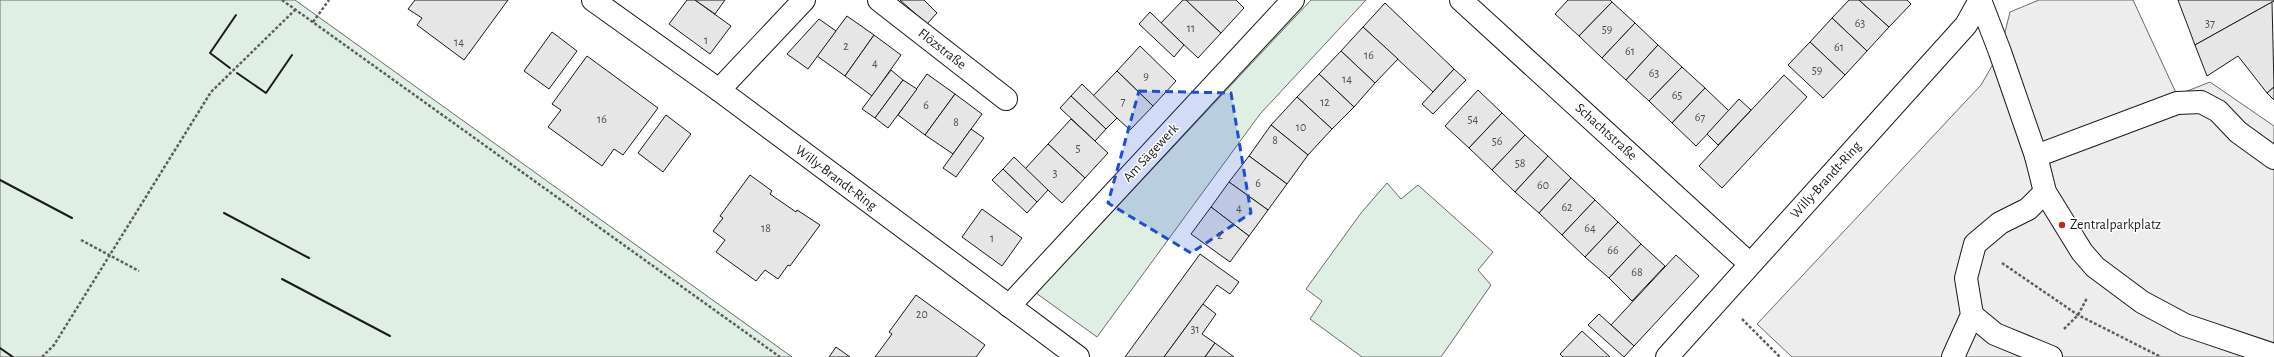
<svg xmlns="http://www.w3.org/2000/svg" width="2274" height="357" font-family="'Alegreya Sans',sans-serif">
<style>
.green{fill:#e0efe3;stroke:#6a6a6a}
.parking{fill:#ededed;stroke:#6a6a6a}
.building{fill:#e6e6e6;stroke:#1a1a1a}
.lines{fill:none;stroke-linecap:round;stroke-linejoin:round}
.minor-casing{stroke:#1a1a1a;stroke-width:24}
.path{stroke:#5f5f5f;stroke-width:2.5;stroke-dasharray:3 2;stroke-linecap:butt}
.minor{stroke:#fff;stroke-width:22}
.wall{stroke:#1a1a1a;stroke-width:2}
.marked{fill:#1d4ed8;fill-opacity:0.2;stroke:#1d4ed8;stroke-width:3;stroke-dasharray:8 5;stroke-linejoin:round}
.poi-dot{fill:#c62828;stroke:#fff;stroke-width:1.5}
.labels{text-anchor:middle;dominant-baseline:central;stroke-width:3;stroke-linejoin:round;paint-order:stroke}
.number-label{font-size:12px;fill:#4d4d4d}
.street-label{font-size:14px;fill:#1a1a1a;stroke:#fff}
.poi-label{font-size:14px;fill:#1a1a1a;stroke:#fff;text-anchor:start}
</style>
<rect width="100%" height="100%" fill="#fff"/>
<!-- green -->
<g class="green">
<path d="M0 0H295L792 357H0Z"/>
<path d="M1311 0H1366L1260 114 1097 337 1036 293Z"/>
<path d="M1387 183 1401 199 1418 185 1493 252 1478 270 1491 285 1441 357H1362L1310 319 1322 301 1306 289 1361 213Z"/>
</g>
<!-- parking -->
<path class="parking" d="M2039 0H2133L2177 95 2210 82 2274 126V357H1792L1757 324 1981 85 2000 52 2010 12Z"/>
<!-- building -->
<g class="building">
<path d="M415 0H508L464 60 417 25 422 18 408 9Z"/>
<path d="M687 0H695L731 26 710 54 669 24Z"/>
<path d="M695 0H725L715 14Z"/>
<path d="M900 0H924L937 13 927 24Z"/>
<path d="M1183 0H1186L1221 33 1198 58 1161 23Z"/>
<path d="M1186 0H1236L1244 8 1221 33Z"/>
<path d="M1568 0H1610L1612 2 1579 36 1555 14Z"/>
<path d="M1849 0H1859L1889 27 1867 51 1832 18Z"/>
<path d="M1859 0H1907L1911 4 1889 27Z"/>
<path d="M2178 0H2274V1L2195 45Z"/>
<path d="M1612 2 1635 23 1602 58 1579 36Z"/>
<path d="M2272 2 2274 87 2267 93 2238 56 2207 76 2195 45Z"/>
<path d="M1385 3 1454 69 1433 92 1363 27Z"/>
<path d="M1150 12 1184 45 1174 57 1139 24Z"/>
<path d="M847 16 874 35 845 76 817 56Z"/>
<path d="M1832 18 1867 51 1845 75 1810 42Z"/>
<path d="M819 19 836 31 808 69 787 54Z"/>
<path d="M1635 23 1658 45 1626 80 1602 58Z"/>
<path d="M1363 27 1398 59 1375 83 1341 51Z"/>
<path d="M552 32 577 51 549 89 524 71Z"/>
<path d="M874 35 901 55 872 96 845 76Z"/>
<path d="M1810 42 1845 75 1823 98 1788 65Z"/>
<path d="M1658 45 1682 67 1649 101 1626 80Z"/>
<path d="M1140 46 1176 81 1153 106 1117 71Z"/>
<path d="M1341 51 1375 83 1354 107 1319 74Z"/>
<path d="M587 56 658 108 623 155 614 149 602 166 548 127 561 110 552 104Z"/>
<path d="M1682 67 1705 88 1672 123 1649 101Z"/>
<path d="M1454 69 1466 80 1433 114 1422 104Z"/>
<path d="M891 70 903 80 875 118 862 109Z"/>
<path d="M1117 71 1153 106 1130 130 1093 96Z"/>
<path d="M927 74 955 94 925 135 898 115Z"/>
<path d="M1319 74 1354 107 1332 129 1297 97Z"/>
<path d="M1784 75 1807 97 1722 188 1699 166Z"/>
<path d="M903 80 917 89 888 128 875 118Z"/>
<path d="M1082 84 1117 118 1106 129 1071 96Z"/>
<path d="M2274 87V100L2267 93Z"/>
<path d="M1705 88 1729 111 1696 146 1672 123Z"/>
<path d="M1478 90 1502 113 1469 148 1445 126Z"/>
<path d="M955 94 982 114 953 154 925 135Z"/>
<path d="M1071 96 1106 129 1095 141 1060 108Z"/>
<path d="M1297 97 1332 129 1308 155 1271 125Z"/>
<path d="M1739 99 1751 110 1718 145 1707 134Z"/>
<path d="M1502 113 1525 135 1492 170 1469 148Z"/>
<path d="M666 115 691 134 663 172 638 153Z"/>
<path d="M1071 119 1108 153 1085 178 1048 144Z"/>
<path d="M1271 125 1308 155 1287 184 1249 156Z"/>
<path d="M971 129 984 138 956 177 943 168Z"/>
<path d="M1525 135 1548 156 1515 192 1492 170Z"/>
<path d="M1048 144 1085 178 1062 203 1025 169Z"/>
<path d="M1249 156 1287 184 1268 210 1229 182Z"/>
<path d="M1548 156 1571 178 1539 213 1515 192Z"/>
<path d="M1014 157 1048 190 1037 202 1003 169Z"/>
<path d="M1003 169 1037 202 1027 213 992 180Z"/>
<path d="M750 175 772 191 770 194 796 212 797 210 820 225 790 266 788 265 778 279 765 270 756 281 716 252 725 240 713 231 723 218 720 216Z"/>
<path d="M1571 178 1595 200 1562 235 1539 213Z"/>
<path d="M1229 182 1268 210 1249 236 1211 207Z"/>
<path d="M1595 200 1618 222 1585 257 1562 235Z"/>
<path d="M1211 207 1249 236 1230 262 1191 234Z"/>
<path d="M982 209 1022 238 1002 266 962 237Z"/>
<path d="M1618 222 1641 244 1609 278 1585 257Z"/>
<path d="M1641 244 1665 266 1632 301 1609 278Z"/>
<path d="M1200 254 1239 282 1230 294 1217 285 1164 357H1125Z"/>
<path d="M1676 255 1699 276 1634 346 1611 325Z"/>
<path d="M916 295 985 345 976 357H875L892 334 889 332Z"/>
<path d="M1203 304 1216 314 1202 334 1215 343 1205 357H1164Z"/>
<path d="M1599 314 1634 346 1624 357 1588 325Z"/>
<path d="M1582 331 1610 357H1563L1560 354Z"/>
<path d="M1215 343 1234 357H1205Z"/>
<path d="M836 347 850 357H829Z"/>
</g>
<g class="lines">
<!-- minor casing -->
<g class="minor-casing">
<g id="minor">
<path d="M593 0 719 90 1078 357"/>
<path d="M879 0 1006 99"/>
<path d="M1461 0 1750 264"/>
<path d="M1980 0 2000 52 2036 156 2045 192 2082 252 2095 267 2142 302 2185 325 2274 355"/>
<path d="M719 90 804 0"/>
<path d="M2036 156 2177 103 2201 102 2218 111 2238 132 2274 158"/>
<path d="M1009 306 1293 0"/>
<path d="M1972 315 1995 334 2051 357"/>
<path d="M1667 357 1966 25 1980 0"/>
<path d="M1953 357 1972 315 1966 278 1975 244 2000 223 2028 209 2045 192"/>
</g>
</g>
<!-- path -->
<g class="path">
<path d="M282 0 780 357"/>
<path d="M313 22 329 0"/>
<path d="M81 240 139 271"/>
<path d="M2002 263 2078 315 2161 357"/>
<path d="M1742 319 1780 357"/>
<path d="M2064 329 2078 315 2087 298"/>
<path d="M42 357 54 345 211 92 295 10"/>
</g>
<!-- minor -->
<use href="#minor" class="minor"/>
<!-- wall -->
<g class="wall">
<path d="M230 68 210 53 236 15"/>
<path d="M237 73 266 93 292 55"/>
<path d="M0 180 72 218"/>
<path d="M224 213 309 258"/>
<path d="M282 279 390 336"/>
<path d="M0 348 13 357"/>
</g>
</g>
<!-- marked area -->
<path class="marked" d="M1139 91 1231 93 1251 213 1191 253 1108 203Z"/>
<!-- markers -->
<circle class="poi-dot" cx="2062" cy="225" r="4"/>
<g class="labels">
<!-- number labels -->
<g class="number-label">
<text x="1860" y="23">63</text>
<text x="2210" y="23">37</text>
<text x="1191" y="28">11</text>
<text x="1607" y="29">59</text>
<text x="706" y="40">1</text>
<text x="459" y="42">14</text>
<text x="846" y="46">2</text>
<text x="1839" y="47">61</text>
<text x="1630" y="51">61</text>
<text x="1369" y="55">16</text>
<text x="875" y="63">4</text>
<text x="1817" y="70">59</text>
<text x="1654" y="73">63</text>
<text x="1146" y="76">9</text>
<text x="1347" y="79">14</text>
<text x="1677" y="95">65</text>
<text x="1123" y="101">7</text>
<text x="1325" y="102">12</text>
<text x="926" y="105">6</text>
<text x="1700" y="117">67</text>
<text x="602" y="119">16</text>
<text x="1473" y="119">54</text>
<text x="956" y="122">8</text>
<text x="1301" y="127">10</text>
<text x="1275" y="140">8</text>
<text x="1497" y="141">56</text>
<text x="1078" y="148">5</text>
<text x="1520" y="163">58</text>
<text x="1055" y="173">3</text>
<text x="1258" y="183">6</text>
<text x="1543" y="185">60</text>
<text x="1567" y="207">62</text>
<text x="1239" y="208">4</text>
<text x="766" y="228">18</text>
<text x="1590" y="228">64</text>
<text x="1220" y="235">2</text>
<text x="992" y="238">1</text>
<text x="1613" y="250">66</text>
<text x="1637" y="272">68</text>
<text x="922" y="314">20</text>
<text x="1195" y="329">31</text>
</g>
<!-- street labels -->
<g class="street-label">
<text transform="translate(942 49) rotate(38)">Flözstraße</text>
<text transform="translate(1606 132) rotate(42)">Schachtstraße</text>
<text transform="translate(1151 153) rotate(-47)">Am Sägewerk</text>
<text transform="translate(836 178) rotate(37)">Willy-Brandt-Ring</text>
<text transform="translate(1826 180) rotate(-48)">Willy-Brandt-Ring</text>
</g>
<!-- poi labels -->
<g class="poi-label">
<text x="2070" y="225">Zentralparkplatz</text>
</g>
</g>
</svg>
